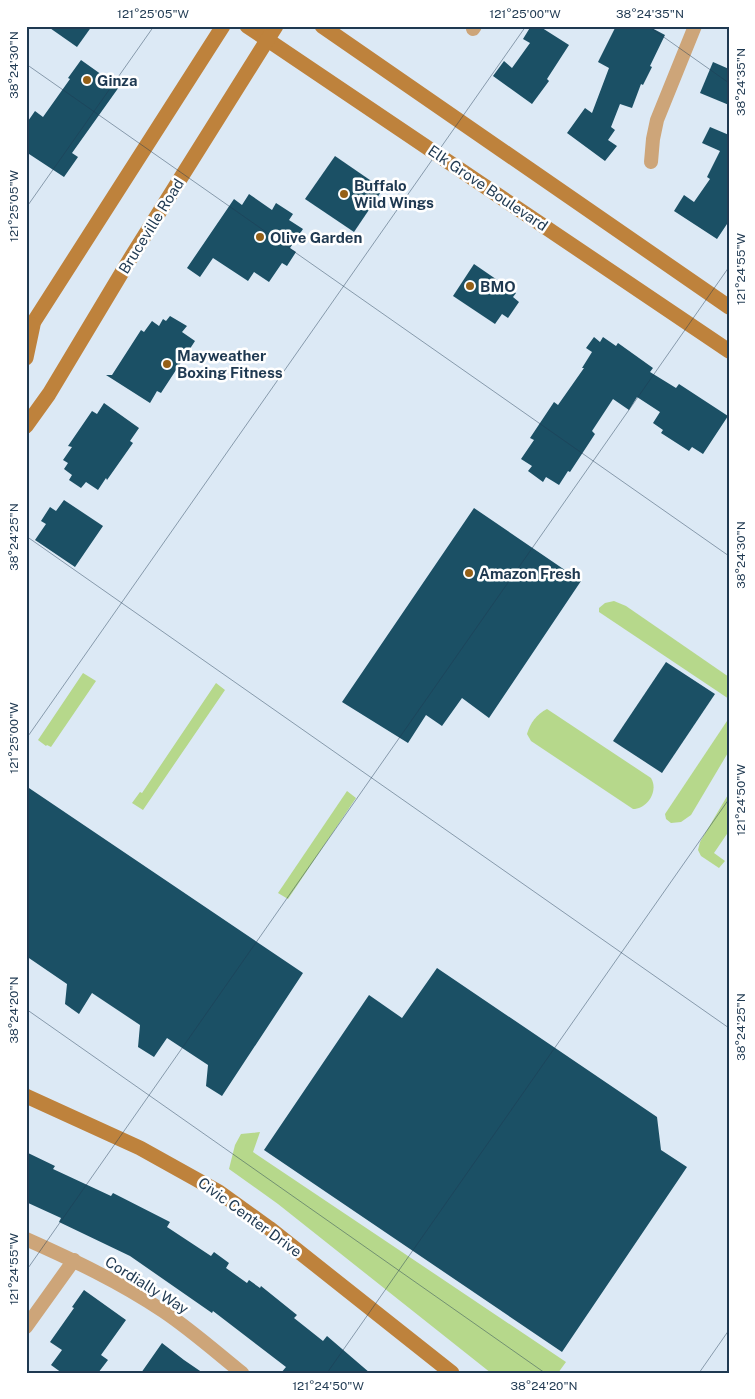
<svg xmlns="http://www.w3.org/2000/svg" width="755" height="1399" font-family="'Public Sans',sans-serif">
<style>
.green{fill:#b6d88b}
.building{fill:#1b5065}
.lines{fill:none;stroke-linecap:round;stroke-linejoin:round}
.street{stroke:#cda579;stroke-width:14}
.secondary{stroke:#be823c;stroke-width:15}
.ticks{fill:none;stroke:#1f3951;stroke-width:1;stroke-opacity:0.45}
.poi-dot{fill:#956017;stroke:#fff;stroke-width:2}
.labels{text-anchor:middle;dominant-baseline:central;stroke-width:5;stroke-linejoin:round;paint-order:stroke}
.poi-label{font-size:15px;font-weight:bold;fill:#1f3951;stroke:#fff;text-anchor:start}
.street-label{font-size:15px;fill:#1f3951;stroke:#fff}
.neatline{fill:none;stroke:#1f3951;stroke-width:2}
.ticks-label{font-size:12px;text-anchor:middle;fill:#1f3951}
</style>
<rect width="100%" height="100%" fill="#dce9f5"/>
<!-- green -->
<g class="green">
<path d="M614 601 626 606 729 677V699L599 612V608L605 603Z"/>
<path d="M83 673 96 681 51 747 47 745 46 746 38 740Z"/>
<path d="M216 683 225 690 143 810 132 803 140 792 142 793Z"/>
<path d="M547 709 651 778C659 791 647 809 633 809L531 741 527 734C530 723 537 714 547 709Z"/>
<path d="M729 718V751L691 815 681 822 671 823 666 819 665 814Z"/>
<path d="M347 791 356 798 288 899 278 893Z"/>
<path d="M729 793V831L714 853 725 861 719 868 701 856 698 850 700 842Z"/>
<path d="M260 1132 253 1152 566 1362 558 1373H491L278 1204 229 1169 235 1145 241 1134Z"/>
</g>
<!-- building -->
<g class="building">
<path d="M47 26H92L77 47Z"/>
<path d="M531 26H539L569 45 547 79 549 81 532 104 493 76 504 61 512 68 530 43 523 39Z"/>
<path d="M616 26H648L665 35 650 66 652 67 643 85 641 84 632 108 620 104 611 127 615 130 608 140 617 146 605 161 567 133 585 108 592 113 609 68 598 62Z"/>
<path d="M81 60 119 87 72 153 78 157 64 177 26 152V124L35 111 43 117 70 79 68 78Z"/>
<path d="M713 62 729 69V105L700 93Z"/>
<path d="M710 127 729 135V221L717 239 674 211 684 195 694 202 710 179 707 177 720 151 702 143Z"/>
<path d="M335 156 383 189 354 232 305 199Z"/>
<path d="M249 194 272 210 276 203 293 214 289 220 303 229 290 248 296 252 287 266 282 263 269 282 254 272 248 281 213 258 200 277 187 268 234 199 242 205Z"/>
<path d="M474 264 516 293 513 297 519 302 508 318 502 314 495 324 453 296Z"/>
<path d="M170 316 187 326 182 332 195 341 161 393 157 391 150 403 106 375H112L141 330 144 332 152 321 159 326 163 319 166 321Z"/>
<path d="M594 337 600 342 603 337 616 346 618 343 653 368 650 372 676 388 679 384 728 416 703 454 692 447 689 451 661 433 663 430 653 423 660 412 637 397 629 410 613 399 592 431 595 434 570 472 568 471 559 485 546 477 543 482 528 471 532 466 521 459 534 440 530 438 554 402 558 405 584 368H582L592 352 586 348Z"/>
<path d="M104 403 139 428 130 441 133 443 107 480 106 478 98 490 86 482 81 488 69 480 72 475 64 469 68 463 63 460 72 447 68 446 92 411 97 414Z"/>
<path d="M64 500 103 526 75 567 35 540 46 524 41 521 50 507 56 511Z"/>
<path d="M474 508 581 581 489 718 462 698 442 726 426 715 408 743 342 702Z"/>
<path d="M666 662 715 694 662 773 613 741Z"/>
<path d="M26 786 303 973 222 1096 206 1086 208 1065 167 1038 154 1057 138 1047 140 1025 92 993 79 1014 65 1004 67 984 26 956Z"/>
<path d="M437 968 657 1117 661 1150 687 1167 562 1352 264 1150 369 995 402 1018Z"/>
<path d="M26 1152 55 1166 53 1169 111 1196 113 1193 170 1222 167 1227 211 1256 214 1252 229 1263 226 1268 247 1283 249 1280 260 1288 261 1286 297 1315 294 1318 323 1341 327 1336 370 1373H281L286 1367 213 1311 212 1313 130 1256 59 1222 61 1218 26 1202Z"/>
<path d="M84 1290 126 1320 101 1355 108 1360 98 1373H62L51 1365 62 1350 50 1342 74 1308 72 1307Z"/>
<path d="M162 1343 184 1360 203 1373H141Z"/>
</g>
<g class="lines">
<!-- street -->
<g class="street">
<path d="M473 29 475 26"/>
<path d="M651 162 653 139 657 120 695 26"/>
<path d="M26 1239C73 1260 120 1282 163 1311 190 1329 216 1352 242 1373"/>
<path d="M26 1327 74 1260"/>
</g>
<!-- secondary -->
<g class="secondary">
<path d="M247 26 729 351"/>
<path d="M322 26 729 307"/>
<path d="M26 334 223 26"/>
<path d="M26 358 33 325"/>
<path d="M26 426 49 394 133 254 276 26"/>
<path d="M26 1096 140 1148 219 1192 269 1228 452 1373"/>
</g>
</g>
<!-- ticks -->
<path class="ticks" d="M648 26 729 83M26 64 729 556M26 208 154 26M26 536 729 1028M26 739 526 26M26 1009 545 1373M26 1271 729 267M327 1373 729 799M699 1373 729 1330"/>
<!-- markers -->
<g class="poi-dot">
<circle cx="87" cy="80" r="5"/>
<circle cx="344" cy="194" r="5"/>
<circle cx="260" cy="237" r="5"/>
<circle cx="470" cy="286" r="5"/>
<circle cx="167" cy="364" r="5"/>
<circle cx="469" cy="573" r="5"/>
</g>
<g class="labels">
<!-- poi labels -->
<g class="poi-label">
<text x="97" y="80">Ginza</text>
<text x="354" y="185">Buffalo<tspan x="354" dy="17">Wild Wings</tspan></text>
<text x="270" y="237">Olive Garden</text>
<text x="480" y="286">BMO</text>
<text x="177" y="355">Mayweather<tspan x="177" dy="17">Boxing Fitness</tspan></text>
<text x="479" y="573">Amazon Fresh</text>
</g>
<!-- street labels -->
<g class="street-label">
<text transform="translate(488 188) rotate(34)">Elk Grove Boulevard</text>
<text transform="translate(151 226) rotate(-58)">Bruceville Road</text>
<text transform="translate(250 1217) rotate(36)">Civic Center Drive</text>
<text transform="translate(147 1285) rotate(32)">Cordially Way</text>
</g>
</g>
<!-- border -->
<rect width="755" height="1399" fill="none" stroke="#ffffff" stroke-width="55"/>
<rect x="28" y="28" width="700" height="1344" class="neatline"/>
<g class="ticks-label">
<text x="153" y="18">121°25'05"W</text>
<text x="525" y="18">121°25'00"W</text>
<text x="650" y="18">38°24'35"N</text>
<text transform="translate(14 65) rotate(-90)" y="4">38°24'30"N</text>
<text transform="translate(741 82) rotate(-90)" y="4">38°24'35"N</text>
<text transform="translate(14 206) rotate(-90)" y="4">121°25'05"W</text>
<text transform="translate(741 269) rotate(-90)" y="4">121°24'55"W</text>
<text transform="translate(14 537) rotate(-90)" y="4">38°24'25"N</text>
<text transform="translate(741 555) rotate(-90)" y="4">38°24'30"N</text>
<text transform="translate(14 738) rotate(-90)" y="4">121°25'00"W</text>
<text transform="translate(741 800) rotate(-90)" y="4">121°24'50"W</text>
<text transform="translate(14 1010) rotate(-90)" y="4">38°24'20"N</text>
<text transform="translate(741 1027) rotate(-90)" y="4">38°24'25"N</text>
<text transform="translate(14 1269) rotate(-90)" y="4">121°24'55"W</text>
<text x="328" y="1390">121°24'50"W</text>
<text x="544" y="1390">38°24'20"N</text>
</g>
</svg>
